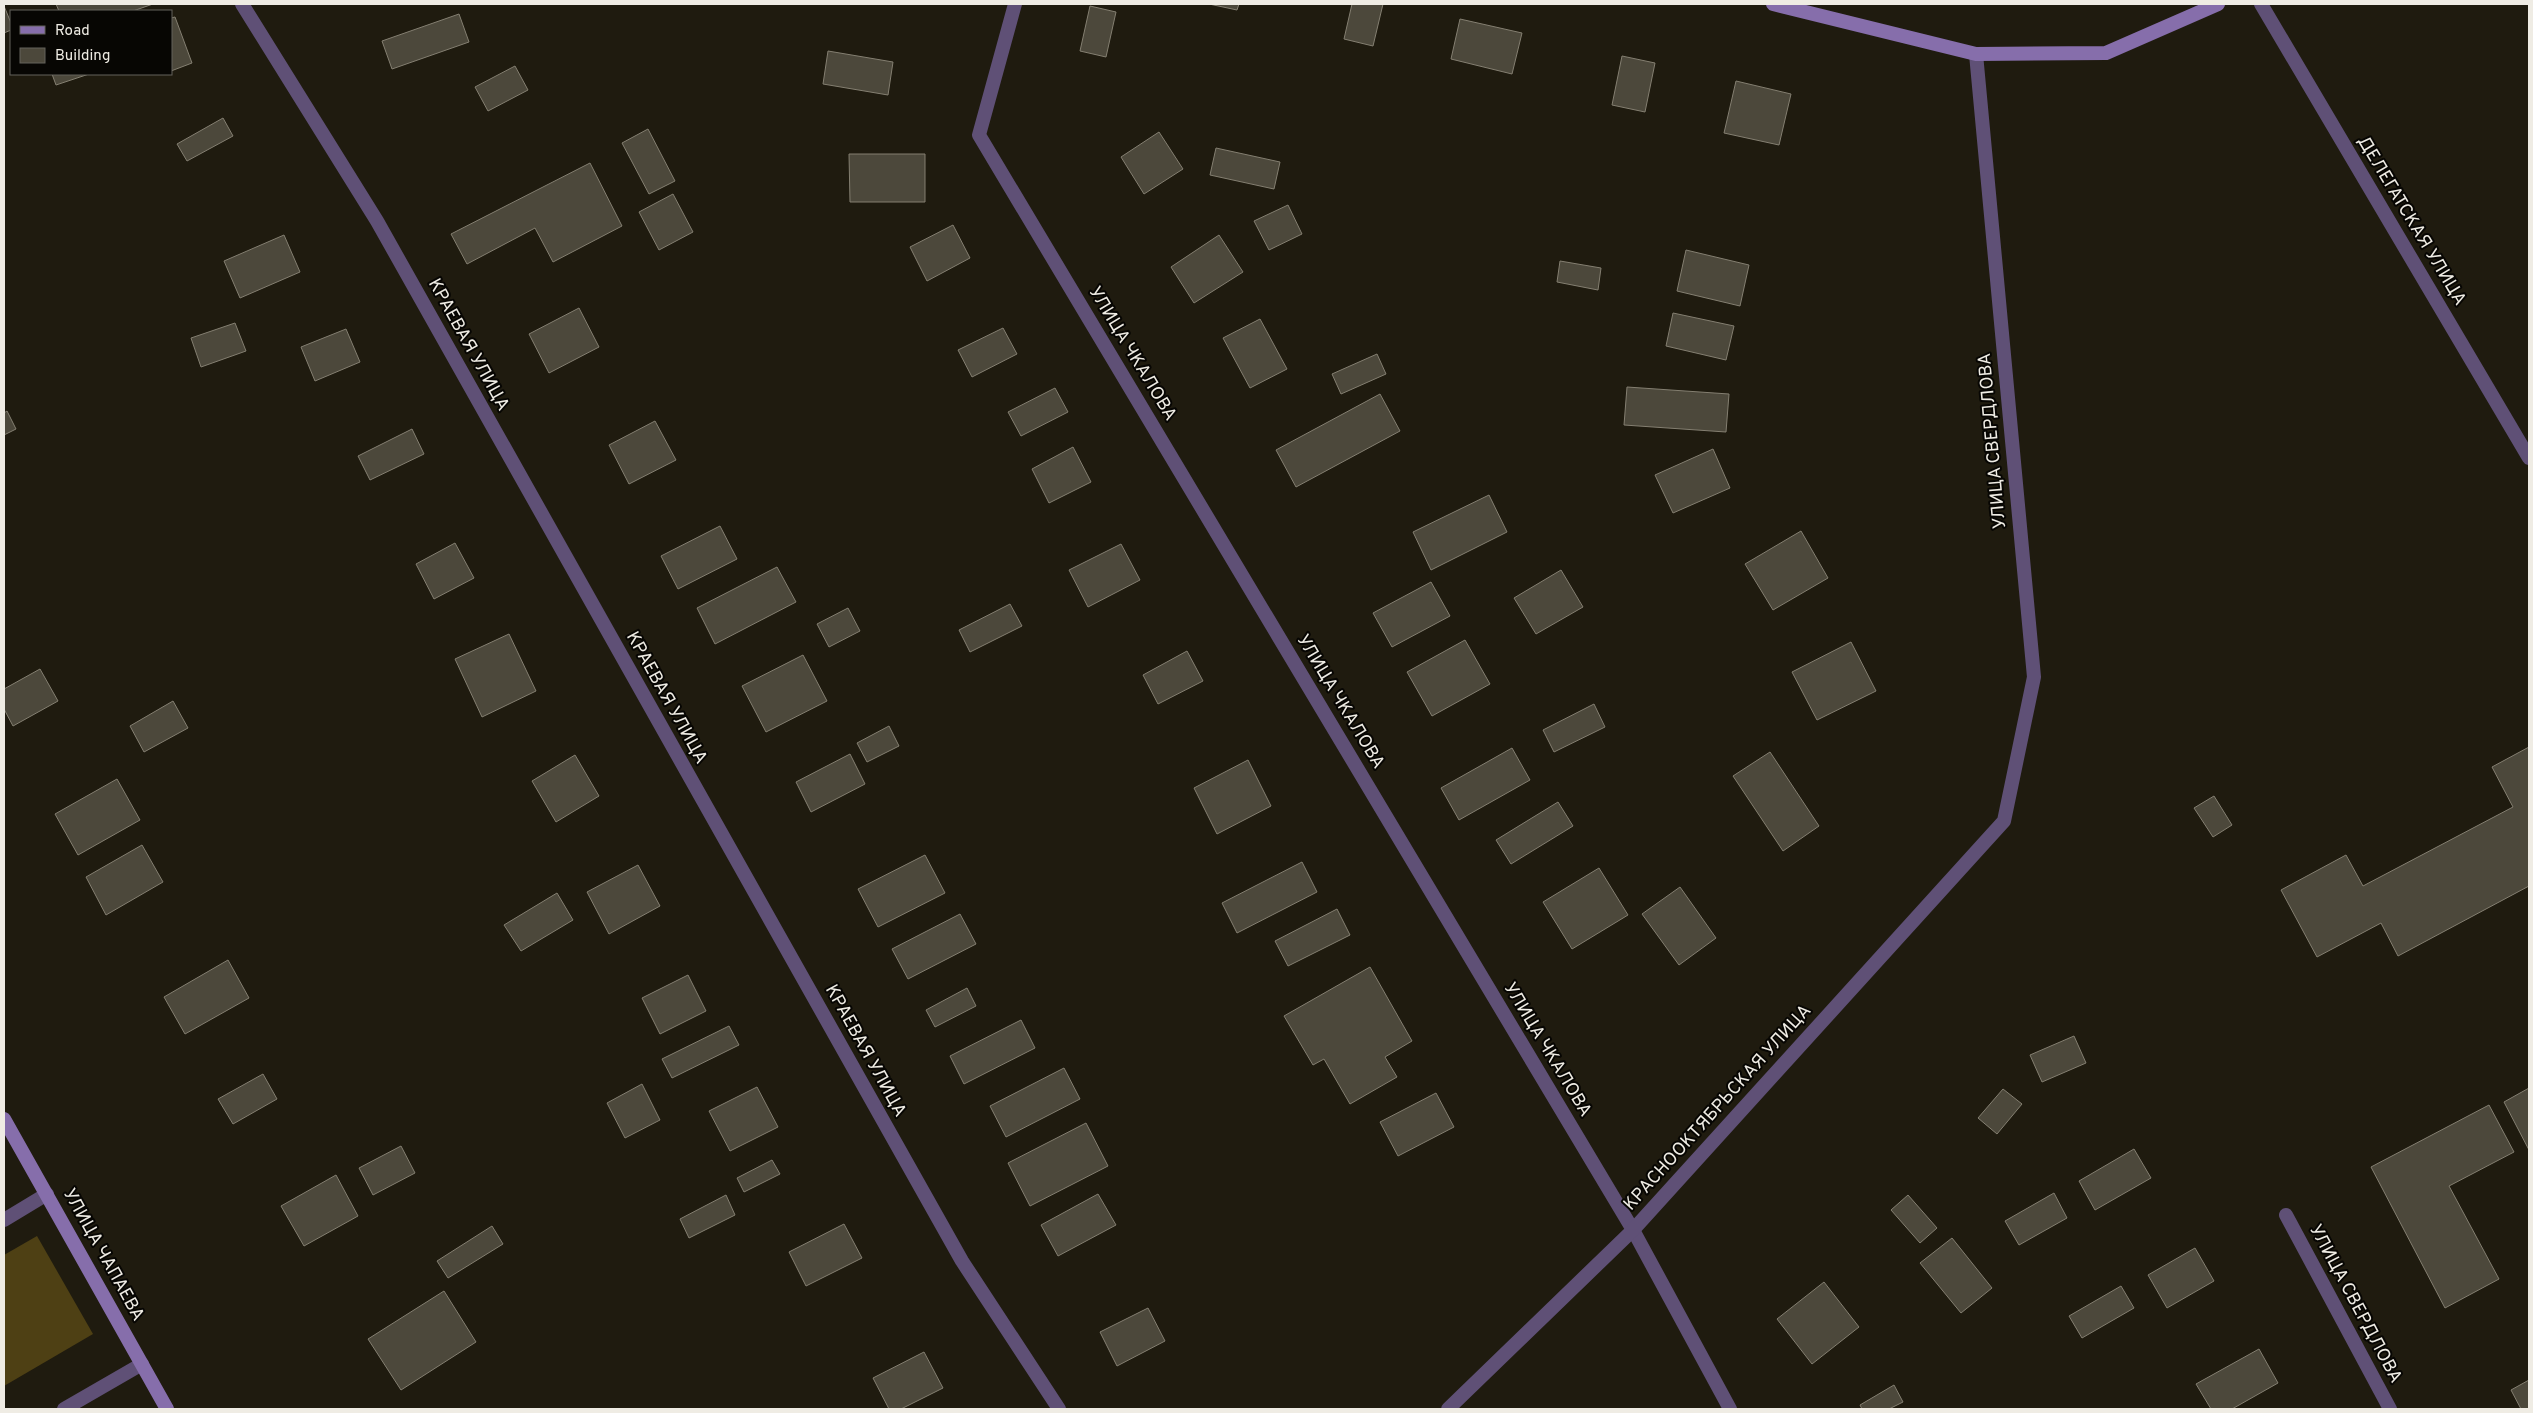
<svg xmlns="http://www.w3.org/2000/svg" width="2533" height="1413" font-family="Overpass,sans-serif">
<style>
.forest{fill:#4e4014}
.building{fill:#4c483b;stroke:#847f71}
.lines{fill:none;stroke-linecap:round;stroke-linejoin:round}
.service{stroke:#5f5076;stroke-width:14}
.minor{stroke:#5f5076;stroke-width:14}
.tertiary{stroke:#5f5076;stroke-width:14}
.secondary{stroke:#866eab;stroke-width:14}
.labels{text-anchor:middle;dominant-baseline:central;stroke-width:4;stroke-linejoin:round;paint-order:stroke}
.street-label{font-size:18px;fill:#efece4;stroke:#070603}
</style>
<rect width="100%" height="100%" fill="#1f1b0f"/>
<!-- forest -->
<path class="forest" d="M37 1236 93 1334 4 1386V1255Z"/>
<!-- building -->
<g class="building">
<path d="M56 4H153L133 11H59Z"/>
<path d="M1209 4H1239L1237 10Z"/>
<path d="M1352 4H1383L1373 46 1344 39Z"/>
<path d="M4 6 11 23V30L4 33Z"/>
<path d="M1090 6 1116 12 1106 57 1080 51Z"/>
<path d="M459 14 469 42 392 69 382 41Z"/>
<path d="M175 17 192 63 171 71V18Z"/>
<path d="M1460 19 1522 33 1512 74 1451 59Z"/>
<path d="M828 51 893 62 888 95 823 84Z"/>
<path d="M1622 56 1655 63 1645 112 1612 105Z"/>
<path d="M515 66 528 90 488 111 475 87Z"/>
<path d="M52 74H89L56 85Z"/>
<path d="M1736 81 1791 94 1779 145 1724 133Z"/>
<path d="M223 118 233 136 187 161 177 144Z"/>
<path d="M648 129 675 181 649 194 622 143Z"/>
<path d="M1159 132 1183 169 1144 194 1121 157Z"/>
<path d="M1216 148 1280 162 1274 189 1210 175Z"/>
<path d="M849 154H925V202H850Z"/>
<path d="M590 163 622 226 553 262 535 228 467 264 451 234Z"/>
<path d="M673 194 693 232 659 250 639 212Z"/>
<path d="M1288 205 1302 234 1269 250 1254 221Z"/>
<path d="M953 225 970 258 927 281 910 247Z"/>
<path d="M284 235 300 272 240 298 224 261Z"/>
<path d="M1219 235 1243 272 1194 303 1171 267Z"/>
<path d="M1686 250 1749 265 1740 306 1677 291Z"/>
<path d="M1560 261 1601 268 1598 290 1557 282Z"/>
<path d="M579 308 599 347 549 373 529 334Z"/>
<path d="M1673 313 1734 326 1726 360 1666 346Z"/>
<path d="M1260 319 1287 369 1250 388 1223 338Z"/>
<path d="M235 323 246 351 201 367 191 338Z"/>
<path d="M1003 328 1017 354 972 377 958 350Z"/>
<path d="M346 329 360 362 315 381 301 347Z"/>
<path d="M1377 354 1386 374 1341 394 1332 374Z"/>
<path d="M1627 387 1729 394 1726 432 1624 425Z"/>
<path d="M1055 388 1068 412 1021 436 1008 412Z"/>
<path d="M1380 394 1400 431 1296 487 1276 450Z"/>
<path d="M7 411 16 429 4 435V413Z"/>
<path d="M655 421 676 460 629 484 609 445Z"/>
<path d="M412 429 424 454 370 480 358 456Z"/>
<path d="M1073 447 1091 482 1049 503 1032 469Z"/>
<path d="M1713 449 1730 488 1673 513 1655 475Z"/>
<path d="M1489 495 1507 532 1431 570 1413 532Z"/>
<path d="M720 526 737 559 678 589 661 556Z"/>
<path d="M1801 531 1828 578 1773 610 1745 564Z"/>
<path d="M455 543 474 578 434 599 416 564Z"/>
<path d="M1121 544 1140 580 1088 607 1069 570Z"/>
<path d="M777 567 796 602 715 644 697 608Z"/>
<path d="M1561 570 1583 607 1536 634 1514 598Z"/>
<path d="M1431 582 1450 616 1392 647 1373 613Z"/>
<path d="M1010 604 1022 626 970 652 959 630Z"/>
<path d="M848 608 860 631 829 647 817 624Z"/>
<path d="M509 634 536 691 482 717 455 659Z"/>
<path d="M1465 640 1490 684 1432 716 1407 672Z"/>
<path d="M1851 642 1876 691 1817 720 1792 672Z"/>
<path d="M1187 651 1203 681 1158 704 1143 675Z"/>
<path d="M803 655 827 701 766 732 742 686Z"/>
<path d="M40 669 58 701 13 726 4 709V689Z"/>
<path d="M173 701 188 728 144 752 130 726Z"/>
<path d="M1594 704 1605 727 1554 752 1543 730Z"/>
<path d="M889 726 899 746 867 762 857 743Z"/>
<path d="M2529 747V886L2398 956 2381 923 2317 957 2281 890 2346 855 2363 886 2513 807 2492 767Z"/>
<path d="M1512 748 1530 780 1459 820 1441 788Z"/>
<path d="M1770 752 1819 826 1783 851 1733 776Z"/>
<path d="M850 754 865 784 811 812 796 782Z"/>
<path d="M575 755 599 796 556 822 532 781Z"/>
<path d="M1248 760 1271 806 1217 834 1194 788Z"/>
<path d="M117 779 140 820 78 855 55 814Z"/>
<path d="M2214 796 2232 825 2213 837 2194 808Z"/>
<path d="M1558 802 1573 826 1511 864 1496 840Z"/>
<path d="M142 845 163 882 106 915 86 877Z"/>
<path d="M925 855 945 893 878 927 858 889Z"/>
<path d="M1302 862 1317 892 1237 933 1222 903Z"/>
<path d="M638 865 660 906 609 934 587 892Z"/>
<path d="M1599 868 1628 915 1572 949 1543 902Z"/>
<path d="M1680 887 1716 938 1679 965 1642 914Z"/>
<path d="M557 893 573 920 521 951 504 925Z"/>
<path d="M1337 909 1350 935 1288 966 1275 941Z"/>
<path d="M960 914 976 944 908 979 892 949Z"/>
<path d="M228 960 249 998 185 1034 164 997Z"/>
<path d="M1370 967 1412 1041 1385 1057 1397 1077 1350 1104 1324 1059 1313 1065 1284 1016Z"/>
<path d="M688 975 706 1011 660 1034 642 998Z"/>
<path d="M967 988 976 1006 935 1027 926 1010Z"/>
<path d="M1021 1020 1035 1048 964 1084 950 1056Z"/>
<path d="M729 1026 739 1045 672 1078 662 1059Z"/>
<path d="M2074 1036 2086 1063 2042 1082 2030 1055Z"/>
<path d="M1064 1068 1080 1099 1006 1137 990 1106Z"/>
<path d="M263 1074 277 1099 233 1124 218 1099Z"/>
<path d="M642 1084 660 1120 625 1138 607 1103Z"/>
<path d="M757 1087 778 1127 730 1151 709 1111Z"/>
<path d="M2529 1088V1150L2504 1102Z"/>
<path d="M2003 1089 2022 1104 1997 1134 1978 1118Z"/>
<path d="M1436 1093 1454 1127 1398 1156 1380 1122Z"/>
<path d="M2489 1105 2514 1152 2449 1186 2499 1279 2445 1308 2371 1167Z"/>
<path d="M1086 1123 1108 1166 1030 1206 1008 1163Z"/>
<path d="M401 1146 415 1173 373 1195 359 1168Z"/>
<path d="M2134 1149 2151 1178 2095 1210 2079 1181Z"/>
<path d="M772 1160 780 1174 744 1192 737 1178Z"/>
<path d="M336 1175 358 1216 304 1246 281 1206Z"/>
<path d="M2054 1193 2067 1218 2019 1245 2005 1221Z"/>
<path d="M1098 1194 1116 1225 1058 1256 1041 1225Z"/>
<path d="M726 1195 735 1215 689 1238 680 1219Z"/>
<path d="M1908 1195 1937 1228 1920 1243 1891 1210Z"/>
<path d="M844 1224 862 1258 806 1286 789 1252Z"/>
<path d="M492 1226 503 1244 448 1278 437 1261Z"/>
<path d="M1952 1238 1992 1288 1961 1313 1920 1263Z"/>
<path d="M2195 1248 2214 1281 2167 1308 2148 1275Z"/>
<path d="M1824 1282 1859 1327 1812 1364 1777 1319Z"/>
<path d="M2121 1286 2134 1308 2082 1338 2069 1316Z"/>
<path d="M444 1291 476 1342 401 1390 368 1339Z"/>
<path d="M1148 1308 1165 1341 1117 1366 1100 1332Z"/>
<path d="M2259 1349 2278 1383 2232 1409H2211L2196 1384Z"/>
<path d="M924 1352 943 1388 901 1409H889L873 1378Z"/>
<path d="M2529 1380V1409H2521L2511 1390Z"/>
<path d="M1894 1385 1903 1402 1889 1409H1862L1860 1405Z"/>
</g>
<g class="lines">
<!-- service -->
<g class="service">
<path d="M4 1220 47 1194"/>
<path d="M64 1409 142 1364"/>
</g>
<!-- minor -->
<g class="minor">
<path d="M242 4 377 221 962 1261 1059 1409"/>
<path d="M1015 4 979 135 1633 1230 1730 1409"/>
<path d="M2286 1215 2390 1409"/>
<path d="M1448 1409 1633 1230 2004 821 2034 677 1976 54"/>
</g>
<!-- tertiary -->
<path class="tertiary" d="M2261 4 2529 458"/>
<!-- secondary -->
<g class="secondary">
<path d="M1773 4 1976 54 2106 53 2218 4"/>
<path d="M4 1119 167 1409"/>
</g>
</g>
<g class="labels">
<!-- street labels -->
<g class="street-label">
<text transform="translate(2411 221) rotate(59)">ДЕЛЕГАТСКАЯ УЛИЦА</text>
<text transform="translate(468 345) rotate(61)">КРАЕВАЯ УЛИЦА</text>
<text transform="translate(1132 354) rotate(59)">УЛИЦА ЧКАЛОВА</text>
<text transform="translate(1993 441) rotate(-95)">УЛИЦА СВЕРДЛОВА</text>
<text transform="translate(666 698) rotate(61)">КРАЕВАЯ УЛИЦА</text>
<text transform="translate(1340 702) rotate(59)">УЛИЦА ЧКАЛОВА</text>
<text transform="translate(1547 1050) rotate(59)">УЛИЦА ЧКАЛОВА</text>
<text transform="translate(865 1051) rotate(61)">КРАЕВАЯ УЛИЦА</text>
<text transform="translate(1718 1108) rotate(-48)">КРАСНООКТЯБРЬСКАЯ УЛИЦА</text>
<text transform="translate(103 1255) rotate(61)">УЛИЦА ЧАПАЕВА</text>
<text transform="translate(2355 1304) rotate(62)">УЛИЦА СВЕРДЛОВА</text>
</g>
</g>
<!-- border -->
<rect width="2533" height="1413" fill="none" stroke="#efece4" stroke-width="10"/>
<!-- legend -->
<rect x="10" y="10" width="162" height="65" fill="#070603" stroke="#64625d"/>
<rect x="20" y="26" width="25" height="8" fill="#866eab" stroke="#64625d"/>
<text x="55" y="35" font-size="15" fill="#efece4">Road</text>
<rect x="20" y="48" width="25" height="15" fill="#4c483b" stroke="#64625d"/>
<text x="55" y="60" font-size="15" fill="#efece4">Building</text>
</svg>
